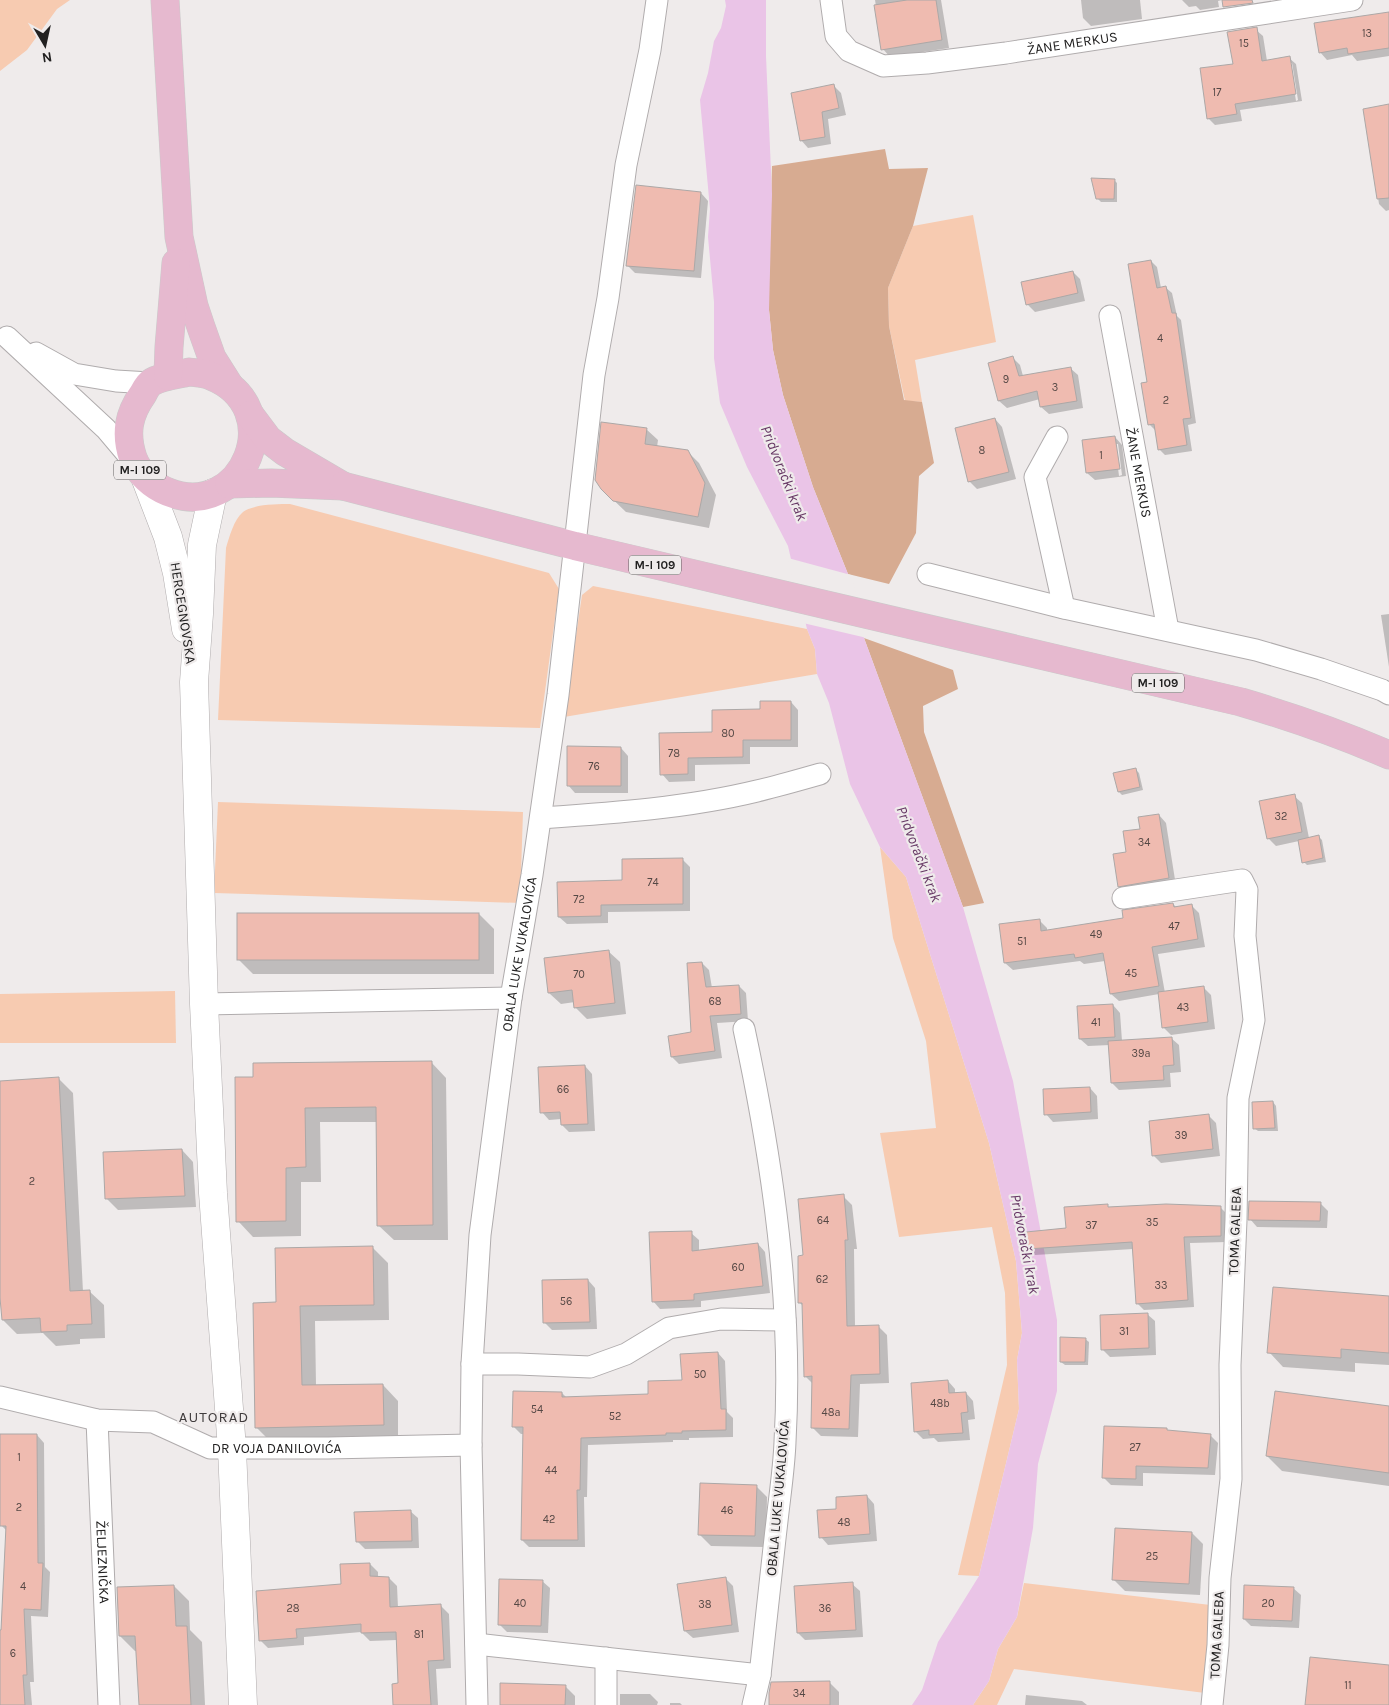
<svg xmlns="http://www.w3.org/2000/svg" width="1389" height="1705" font-family="Karla,sans-serif">
<style>
.green{fill:#f7cbb1}
.forest{fill:#d7ab91}
.water{fill:#eac4e7}
.pier{fill:#efebeb}
.shadow{fill:#0003;fill-rule:evenodd}
.building{fill:#efbbb0;stroke:#aca8a7}
.lines{fill:none;stroke-linecap:round;stroke-linejoin:round}
.street-casing{stroke:#b0acad;stroke-width:23}
.secondary-casing{stroke:#b0acad;stroke-width:29}
.primary-casing{stroke:#cacaca;stroke-width:29}
.street{stroke:#fff;stroke-width:21}
.secondary{stroke:#fff;stroke-width:28}
.primary{stroke:#e6b9cf;stroke-width:28}
.labels{text-anchor:middle;dominant-baseline:central;stroke-width:4.5;stroke-linejoin:round;paint-order:stroke}
.number-label{font-size:11px;fill:#554845}
.shield{fill:#efebeb;stroke:#605e5e;stroke-width:1}
.shield-label{font-size:12px;font-weight:bold;fill:#222121}
.street-label{font-size:14px;fill:#222121;stroke:#efebeb}
.water-label{font-size:15px;font-style:italic;fill:#673865;stroke:#efebeb}
.neighbourhood-label{font-size:15px;letter-spacing:1px;fill:#403c3d;stroke:#efebeb}
</style>
<rect width="100%" height="100%" fill="#efebeb"/>
<!-- green -->
<g class="green">
<path d="M0 0H70L57 9 27 50 0 71Z"/>
<path d="M973 215 996 342 915 360 922 402 905 401 889 326 888 288 913 226Z"/>
<path d="M290 504 549 573 559 589 540 728 218 720 226 548C229 538 234 519 243 512 254 504 277 504 290 504Z"/>
<path d="M593 586 807 629 815 649 817 674 564 717 582 595Z"/>
<path d="M218 802 523 812 520 903 214 893Z"/>
<path d="M880 847 906 877 989 1143 1016 1261 1022 1333 1017 1360 1019 1409 979 1576 958 1575 1007 1365 1005 1293 992 1227 899 1237 880 1133 936 1128 926 1041 893 938Z"/>
<path d="M175 991 176 1043H0V994Z"/>
<path d="M1024 1583 1219 1606 1213 1694 1014 1669 997 1705H973L989 1681 998 1649 1017 1617Z"/>
</g>
<!-- forest -->
<g class="forest">
<path d="M885 149 889 169 928 168 913 226 888 288 889 326 904 400 922 402 934 463 919 476 916 533 889 584 848 574 813 487 783 395 773 350 769 310V280L772 166Z"/>
<path d="M864 638 953 670 958 689 923 706 924 732 984 903 963 907Z"/>
</g>
<!-- water -->
<path class="water" d="M725 0H766V56L772 194 769 310 773 350 783 395 813 487 848 574 864 638 963 907 1013 1081 1057 1320V1391L1038 1464 1033 1528 1017 1617 998 1649 989 1681 973 1705H912L922 1690 938 1642 979 1576 1019 1409 1017 1360 1022 1333 1016 1261 989 1143 906 877 880 847 850 784 829 703 817 674 815 649 807 629 788 546 747 467 720 403 714 358V302L708 237 710 209 700 100 708 73 714 41 721 28 726 6Z"/>
<!-- pier -->
<path class="pier" d="M788 558 851 575 867 638 803 623Z"/>
<!-- shadow -->
<g class="shadow">
<path d="M875 0H941L949 48 890 57 883 49Z"/>
<path d="M1081 0H1140L1142 19 1091 26 1083 18Z"/>
<path d="M1182 0H1222L1218 1 1219 7 1200 10 1196 6 1189 7Z"/>
<path d="M1389 13V56L1357 61 1352 55 1327 60 1320 52Z"/>
<path d="M1256 30 1263 36 1267 61 1289 58 1296 64 1302 101 1240 110 1242 121 1215 125 1208 118 1234 65ZM1290 63H1292L1298 100 1296 101Z"/>
<path d="M834 86 841 93 846 115 828 119 831 144 808 148 801 140Z"/>
<path d="M1389 105V210L1386 211 1379 204 1365 110Z"/>
<path d="M1114 180 1117 183V202H1101L1097 198Z"/>
<path d="M701 193 708 201 701 278 635 273 627 265Z"/>
<path d="M1151 261 1157 267 1161 288 1165 287 1172 293 1177 316 1181 320 1196 423 1188 425 1192 451 1165 455 1159 449 1155 430 1149 424Z"/>
<path d="M1073 272 1080 279 1085 301 1035 312 1027 304Z"/>
<path d="M1013 358 1020 365 1023 376 1070 368 1078 375 1083 408 1049 414 1041 407 1040 399 1007 408 999 401 989 364Z"/>
<path d="M995 419 1002 427 1016 479 977 489 969 481Z"/>
<path d="M646 429 658 440 657 447 687 451 699 463 716 495 709 528 626 512 602 489Z"/>
<path d="M1115 437 1122 445 1126 476 1095 480 1087 473ZM1115 444H1118L1122 475 1119 476Z"/>
<path d="M1389 614V667L1381 615Z"/>
<path d="M791 702 798 710V747H750V764L695 765V781L669 782 662 774 714 733 761 710Z"/>
<path d="M621 748 628 756V793H575L568 785Z"/>
<path d="M1136 770 1139 773 1143 790 1122 795 1119 792Z"/>
<path d="M1294 796 1302 803 1309 838 1318 836 1322 840 1326 862 1307 865 1304 862 1299 841 1276 846 1268 838Z"/>
<path d="M1159 815 1166 823 1176 886 1127 894 1119 886 1128 853 1141 830Z"/>
<path d="M683 860 690 867V911L608 912V923L567 924 559 917 623 882Z"/>
<path d="M1173 904 1177 908 1192 906 1199 913 1205 947 1158 954 1165 993 1204 988 1211 995 1215 1029 1171 1035 1163 1027 1159 994 1119 1001 1111 994 1105 961 1084 964 1080 961 1013 970 1005 963 1039 920 1047 928V932L1125 920Z"/>
<path d="M479 914 494 929V974H253L238 959Z"/>
<path d="M608 951 620 962 626 1014 587 1019 575 1007V1002L561 1004 549 993Z"/>
<path d="M702 963 709 970 712 988 739 986 746 993 748 1021 717 1023 722 1058 679 1064 672 1057 692 1033Z"/>
<path d="M1113 1005 1120 1013 1122 1041 1171 1038 1179 1045 1181 1072 1170 1073 1171 1087 1119 1090 1112 1083 1110 1045 1088 1046 1080 1039Z"/>
<path d="M431 1062 446 1078 448 1240H394L378 1225 377 1122H320L321 1182H301V1236L253 1237 238 1221 254 1078Z"/>
<path d="M585 1066 592 1074 595 1131 569 1132 562 1125 561 1119 549 1120 542 1112Z"/>
<path d="M59 1079 73 1093 83 1292 89 1291 104 1305 105 1338 80 1339V1344L56 1346 43 1333 17 1334 3 1320 0 1291V1082Z"/>
<path d="M1090 1088 1097 1096 1098 1119 1053 1122 1046 1114Z"/>
<path d="M1273 1102 1276 1106 1278 1131H1258L1254 1128Z"/>
<path d="M1209 1116 1216 1123 1220 1156 1161 1163 1154 1156Z"/>
<path d="M182 1150 193 1162 196 1207 118 1210 107 1199Z"/>
<path d="M843 1196 852 1205 857 1249H854L855 1327 878 1326 887 1335 889 1383 860 1384 858 1437 821 1436 812 1427 813 1384 805 1376 804 1307 800 1303 805 1257Z"/>
<path d="M1320 1203 1328 1211 1327 1228 1257 1227 1250 1219Z"/>
<path d="M1107 1206 1110 1208 1220 1207 1227 1214V1242L1190 1243 1194 1307 1144 1310 1137 1303 1133 1249 1035 1255 1028 1248Z"/>
<path d="M691 1233 699 1240V1251L758 1244 765 1252 770 1293 701 1301V1307L660 1309 653 1301Z"/>
<path d="M373 1248 388 1263 389 1320 315 1321 316 1386 383 1385 398 1401V1440L271 1442 256 1427 277 1304Z"/>
<path d="M588 1280 595 1288 597 1329 552 1330 544 1322Z"/>
<path d="M1389 1298V1365L1355 1363V1372L1283 1367 1269 1352Z"/>
<path d="M1147 1314 1155 1321 1156 1355 1110 1357 1103 1350Z"/>
<path d="M1085 1339 1089 1342 1088 1365H1065L1061 1362Z"/>
<path d="M718 1353 725 1361 727 1412 733 1418V1437L689 1438V1440H673V1442L588 1445 587 1497H584L585 1547H529L522 1540 524 1434H521L514 1427 562 1393 567 1398 650 1395 683 1382Z"/>
<path d="M948 1381 955 1389V1394L966 1393 973 1401 975 1419 968 1420 970 1440 938 1442 934 1438 923 1439 915 1431Z"/>
<path d="M1389 1408V1486L1282 1471 1267 1456Z"/>
<path d="M1168 1431 1210 1435 1218 1443 1215 1475 1143 1473V1486L1111 1485 1103 1477Z"/>
<path d="M0 1435H37L44 1443 45 1567 50 1572 48 1617 31 1616 34 1682H30L32 1705H0V1632H3L7 1531 1 1525Z"/>
<path d="M756 1486 767 1497 766 1547 711 1546 700 1535Z"/>
<path d="M867 1496 874 1504 877 1541 828 1545 821 1537 838 1510Z"/>
<path d="M410 1511 418 1518 419 1548 365 1549 357 1541Z"/>
<path d="M1192 1533 1203 1544 1200 1595 1125 1591 1114 1580Z"/>
<path d="M370 1564 378 1572V1578H389L397 1586 398 1608 440 1605 449 1614 451 1668 436 1669 438 1705H394L400 1685 397 1640 370 1641 361 1632 304 1637V1645L268 1648 260 1640 342 1586Z"/>
<path d="M725 1578 733 1586 739 1632 693 1638 685 1631Z"/>
<path d="M542 1581 550 1588 548 1633 507 1632 500 1625Z"/>
<path d="M852 1584 860 1591 863 1637 805 1640 798 1633Z"/>
<path d="M174 1586 189 1601 190 1630 202 1642 205 1705H140L137 1651H135L120 1636Z"/>
<path d="M1293 1588 1301 1595 1299 1628 1251 1626 1244 1619Z"/>
<path d="M829 1682 839 1692V1705H770Z"/>
<path d="M565 1686 575 1696V1705H501Z"/>
<path d="M620 1694H650L658 1702 657 1705H620Z"/>
<path d="M1026 1695 1082 1701 1087 1705H1025Z"/>
<path d="M670 1703H680L682 1705H670Z"/>
</g>
<!-- building -->
<g class="building">
<path d="M907 0H936L942 40 881 50 874 5Z"/>
<path d="M1222 0H1252L1253 3 1223 7Z"/>
<path d="M1389 12V48L1348 54 1347 48 1319 53 1314 23Z"/>
<path d="M1257 27 1262 61 1290 56 1296 94 1235 104 1237 114 1207 119 1200 68 1233 64 1227 32Z"/>
<path d="M834 84 839 108 822 112 825 137 800 141 791 93Z"/>
<path d="M1389 104V198L1377 199 1363 109Z"/>
<path d="M1091 178 1115 179 1114 199H1096Z"/>
<path d="M636 185 701 192 694 271 626 266Z"/>
<path d="M1151 260 1157 288 1166 286 1172 313H1176L1191 418 1183 419 1187 445 1158 450 1154 424 1148 425 1141 383 1147 382 1128 264Z"/>
<path d="M1073 271 1078 293 1026 305 1021 282Z"/>
<path d="M1013 356 1019 376 1071 367 1077 401 1040 407 1037 391 998 401 988 363Z"/>
<path d="M995 418 1009 472 968 482 955 428Z"/>
<path d="M601 422 647 428 645 444 688 450 705 483 698 517 613 501 601 489 595 480Z"/>
<path d="M1115 436 1120 469 1086 473 1082 440Z"/>
<path d="M760 701H791V740H743V757L688 758V774L660 775 659 733 712 732V710L760 709Z"/>
<path d="M567 746 621 747V786H567Z"/>
<path d="M1136 768 1140 787 1118 792 1113 773Z"/>
<path d="M1295 794 1302 832 1267 839 1259 801Z"/>
<path d="M1159 814 1169 878 1118 887 1113 854 1126 852 1123 831 1140 829 1138 817Z"/>
<path d="M1319 835 1323 858 1302 863 1298 840Z"/>
<path d="M683 858V904L601 905V916L558 917 557 882 622 880V859Z"/>
<path d="M1173 903 1174 907 1192 904 1198 939 1152 947 1159 986 1110 994 1103 953 1075 958 1074 954 1004 963 999 924 1040 919 1041 931 1123 918 1122 910Z"/>
<rect x="237" y="913" width="242" height="47"/>
<path d="M609 950 615 1003 574 1008 572 990 548 993 544 958Z"/>
<path d="M702 962 706 987 739 985 741 1014 710 1016 715 1051 671 1057 668 1036 691 1032 687 963Z"/>
<path d="M1204 986 1208 1022 1162 1028 1158 992Z"/>
<path d="M1113 1004 1115 1037 1079 1039 1077 1006Z"/>
<path d="M1172 1037 1174 1065 1163 1066 1164 1080 1111 1083 1108 1041Z"/>
<path d="M432 1061 433 1225 377 1226 376 1107 305 1108 306 1167 286 1168V1221L236 1222 235 1077H253V1063Z"/>
<path d="M585 1065 588 1124 561 1125 560 1112 540 1113 538 1067Z"/>
<path d="M59 1077 70 1291 90 1290 92 1324 67 1325V1331L41 1332 40 1318 2 1320 0 1298V1081Z"/>
<path d="M1090 1087 1091 1112 1044 1115 1043 1089Z"/>
<path d="M1273 1101 1275 1128 1253 1129 1252 1102Z"/>
<path d="M1209 1114 1213 1149 1152 1156 1149 1121Z"/>
<path d="M182 1149 185 1196 105 1199 103 1152Z"/>
<path d="M844 1194 848 1240H845L847 1326 879 1325 880 1374 851 1375 849 1429 811 1428 812 1376 804 1377 802 1303H798V1256L803 1255 798 1199Z"/>
<path d="M1249 1201 1321 1202 1320 1221 1248 1220Z"/>
<path d="M1108 1204V1207L1166 1204 1221 1206V1236L1184 1237 1188 1300 1136 1304 1132 1242 1027 1249 1026 1232 1066 1228 1064 1207Z"/>
<path d="M692 1231V1251L758 1243 763 1286 694 1294V1300L652 1302 649 1232Z"/>
<path d="M373 1246 374 1305 300 1306 302 1385 383 1384 384 1425 255 1428 253 1303 276 1302 275 1248Z"/>
<path d="M588 1279 590 1322 543 1323 542 1280Z"/>
<path d="M1273 1287 1389 1296V1353L1341 1349V1358L1267 1353Z"/>
<path d="M1148 1313 1149 1348 1101 1350 1100 1315Z"/>
<path d="M1060 1337 1086 1338 1085 1362H1060Z"/>
<path d="M718 1352 721 1409H726V1430L682 1431V1433H666V1435L581 1438 580 1490H577L578 1540H521L523 1427H512L513 1391 562 1392V1397L648 1394V1381L682 1380 680 1354Z"/>
<path d="M948 1380 949 1393 966 1392 968 1412 961 1413 963 1433 929 1435V1430L914 1432 911 1383Z"/>
<path d="M1275 1391 1389 1406V1473L1266 1456Z"/>
<path d="M1104 1426 1167 1428V1430L1211 1434 1208 1468 1136 1466V1479L1102 1478Z"/>
<path d="M0 1434H37L38 1563H43L41 1610 24 1609 27 1675H23L25 1705H0V1630H1L6 1526H0Z"/>
<path d="M700 1483 757 1485 755 1536 698 1535Z"/>
<path d="M867 1495 870 1534 819 1538 817 1510 836 1509V1497Z"/>
<path d="M411 1510 412 1541 356 1542 354 1512Z"/>
<path d="M1115 1528 1192 1532 1189 1584 1112 1580Z"/>
<path d="M370 1563V1576L389 1577 390 1607 441 1604 444 1660 428 1661 431 1705H393L392 1684 398 1683 396 1632 361 1633V1624L296 1629 297 1638 259 1641 256 1591 341 1584 340 1564Z"/>
<path d="M726 1577 732 1625 684 1631 677 1584Z"/>
<path d="M499 1579 543 1580 541 1626 498 1625Z"/>
<path d="M853 1582 856 1630 797 1633 794 1586Z"/>
<path d="M174 1585 176 1626H187L191 1705H139L135 1636H119L117 1587Z"/>
<path d="M1244 1585 1294 1587 1292 1621 1243 1619Z"/>
<path d="M1310 1657 1389 1665V1705H1305Z"/>
<path d="M830 1681V1705H769V1693L771 1682Z"/>
<path d="M500 1683 566 1685 565 1705H500Z"/>
</g>
<g class="lines">
<!-- street casing -->
<g class="street-casing">
<g id="street">
<path id="s1" d="M831 0 836 36 849 51 883 66 927 63 1006 53 1352 0"/>
<path id="s2" d="M1110 316 1168 630"/>
<path d="M7 337 106 429 133 461"/>
<path d="M36 353 74 374 116 381 150 383"/>
<path d="M1057 437 1035 477 1064 608"/>
<path d="M928 574 1064 608 1256 650 1321 669 1382 690 1389 694"/>
<path d="M541 818C613 813 687 808 757 791 778 786 799 780 820 774"/>
<path d="M1123 898 1242 880 1247 890 1245 936 1254 1020 1238 1098 1236 1220 1230 1365 1231 1479 1220 1578 1218 1645 1212 1705"/>
<path d="M204 1004 511 998"/>
<path d="M744 1029C773 1164 793 1303 785 1442 784 1468 780 1494 777 1521 771 1572 766 1623 760 1675L753 1705"/>
<path d="M472 1364H518L590 1367 626 1354 669 1328 721 1319 785 1320"/>
<path id="s3" d="M0 1397 97 1420 153 1422 210 1448H328L471 1445"/>
<path id="s4" d="M97 1420 109 1705"/>
<path d="M476 1644 760 1675"/>
<path id="s5" d="M477 1705 471 1445 472 1364 480 1235 511 998 532 875 558 695 594 375 608 298 626 165 650 50 657 0"/>
<path d="M606 1705V1658"/>
</g>
</g>
<!-- secondary casing -->
<g class="secondary-casing">
<g id="secondary">
<path d="M145 477 168 537 177 573 186 629"/>
<path d="M213 493 202 545 199 614 194 682 204 1004 213 1193 232 1449 243 1705"/>
</g>
</g>
<!-- primary casing -->
<g class="primary-casing">
<g id="primary">
<path d="M165 0 179 237 194 306 201 327 212 358 229 385"/>
<path d="M189 372C196 373 205 373 211 376 291 408 243 522 168 492 153 486 139 474 133 458 125 434 128 415 143 394 145 390 148 384 152 382 163 376 177 375 189 372Z"/>
<path d="M168 376 169 347 176 263"/>
<path d="M229 484 271 483 343 486 285 452 268 439 250 415"/>
<path d="M343 486 575 546 1241 702C1292 717 1341 734 1389 755"/>
</g>
</g>
<!-- street -->
<use href="#street" class="street"/>
<!-- secondary -->
<use href="#secondary" class="secondary"/>
<!-- primary -->
<use href="#primary" class="primary"/>
</g>
<g class="labels">
<!-- number labels -->
<g class="number-label">
<text x="1367" y="33">13</text>
<text x="1244" y="43">15</text>
<text x="1217" y="92">17</text>
<text x="1160" y="338">4</text>
<text x="1006" y="379">9</text>
<text x="1055" y="387">3</text>
<text x="1166" y="400">2</text>
<text x="982" y="450">8</text>
<text x="1101" y="455">1</text>
<text x="728" y="733">80</text>
<text x="674" y="753">78</text>
<text x="594" y="766">76</text>
<text x="1281" y="816">32</text>
<text x="1144" y="842">34</text>
<text x="653" y="882">74</text>
<text x="579" y="899">72</text>
<text x="1174" y="926">47</text>
<text x="1096" y="934">49</text>
<text x="1022" y="941">51</text>
<text x="1131" y="973">45</text>
<text x="579" y="974">70</text>
<text x="715" y="1001">68</text>
<text x="1183" y="1007">43</text>
<text x="1096" y="1022">41</text>
<text x="1141" y="1053">39a</text>
<text x="563" y="1089">66</text>
<text x="1181" y="1135">39</text>
<text x="32" y="1181">2</text>
<text x="823" y="1220">64</text>
<text x="1152" y="1222">35</text>
<text x="1091" y="1225">37</text>
<text x="738" y="1267">60</text>
<text x="822" y="1279">62</text>
<text x="1161" y="1285">33</text>
<text x="566" y="1301">56</text>
<text x="1124" y="1331">31</text>
<text x="700" y="1374">50</text>
<text x="940" y="1403">48b</text>
<text x="537" y="1409">54</text>
<text x="831" y="1412">48a</text>
<text x="615" y="1416">52</text>
<text x="1135" y="1447">27</text>
<text x="19" y="1457">1</text>
<text x="551" y="1470">44</text>
<text x="19" y="1507">2</text>
<text x="727" y="1510">46</text>
<text x="549" y="1519">42</text>
<text x="844" y="1522">48</text>
<text x="1152" y="1556">25</text>
<text x="23" y="1586">4</text>
<text x="520" y="1603">40</text>
<text x="1268" y="1603">20</text>
<text x="705" y="1604">38</text>
<text x="293" y="1608">28</text>
<text x="825" y="1608">36</text>
<text x="419" y="1634">81</text>
<text x="13" y="1653">6</text>
<text x="1348" y="1685">11</text>
<text x="799" y="1693">34</text>
</g>
<!-- shield labels -->
<g class="shield">
<rect x="114" y="460.5" width="52" height="19" rx="4"/>
<rect x="629" y="555.5" width="52" height="19" rx="4"/>
<rect x="1132" y="673.5" width="52" height="19" rx="4"/>
</g>
<g class="shield-label">
<text x="140" y="470">M-I 109</text>
<text x="655" y="565">M-I 109</text>
<text x="1158" y="683">M-I 109</text>
</g>
<!-- street labels -->
<g class="street-label">
<text stroke="none"><textPath href="#s1" startOffset="284">ŽANE MERKUS</textPath></text>
<text stroke="none"><textPath href="#s2" startOffset="159">ŽANE MERKUS</textPath></text>
<text transform="translate(183 613) rotate(81)">HERCEGNOVSKA</text>
<text stroke="none"><textPath href="#s5" startOffset="754">OBALA LUKE VUKALOVIĆA</textPath></text>
<text transform="translate(1235 1231) rotate(-88)">TOMA GALEBA</text>
<text stroke="none"><textPath href="#s3" startOffset="285">DR VOJA DANILOVIĆA</textPath></text>
<text transform="translate(778 1498) rotate(-85)">OBALA LUKE VUKALOVIĆA</text>
<text stroke="none"><textPath href="#s4" startOffset="142">ŽELJEZNIČKA</textPath></text>
<text transform="translate(1217 1635) rotate(-87)">TOMA GALEBA</text>
</g>
<!-- water labels -->
<g class="water-label">
<text transform="translate(784 473) rotate(68)">Pridvorački krak</text>
<text transform="translate(919 854) rotate(69)">Pridvorački krak</text>
<text transform="translate(1025 1244) rotate(79)">Pridvorački krak</text>
</g>
<!-- neighbourhood labels -->
<g class="neighbourhood-label">
<text x="214" y="1417">AUTORAD</text>
</g>
</g>
<!-- north arrow -->
<g transform="translate(45 45) rotate(171)" stroke="#efebeb" stroke-width="4" paint-order="stroke">
<path d="M0-4L9 19L0 12L-9 19Z" fill="#222121"/>
<text y="-8" font-size="14" font-weight="bold" text-anchor="middle" fill="#222121">N</text>
</g>
</svg>
